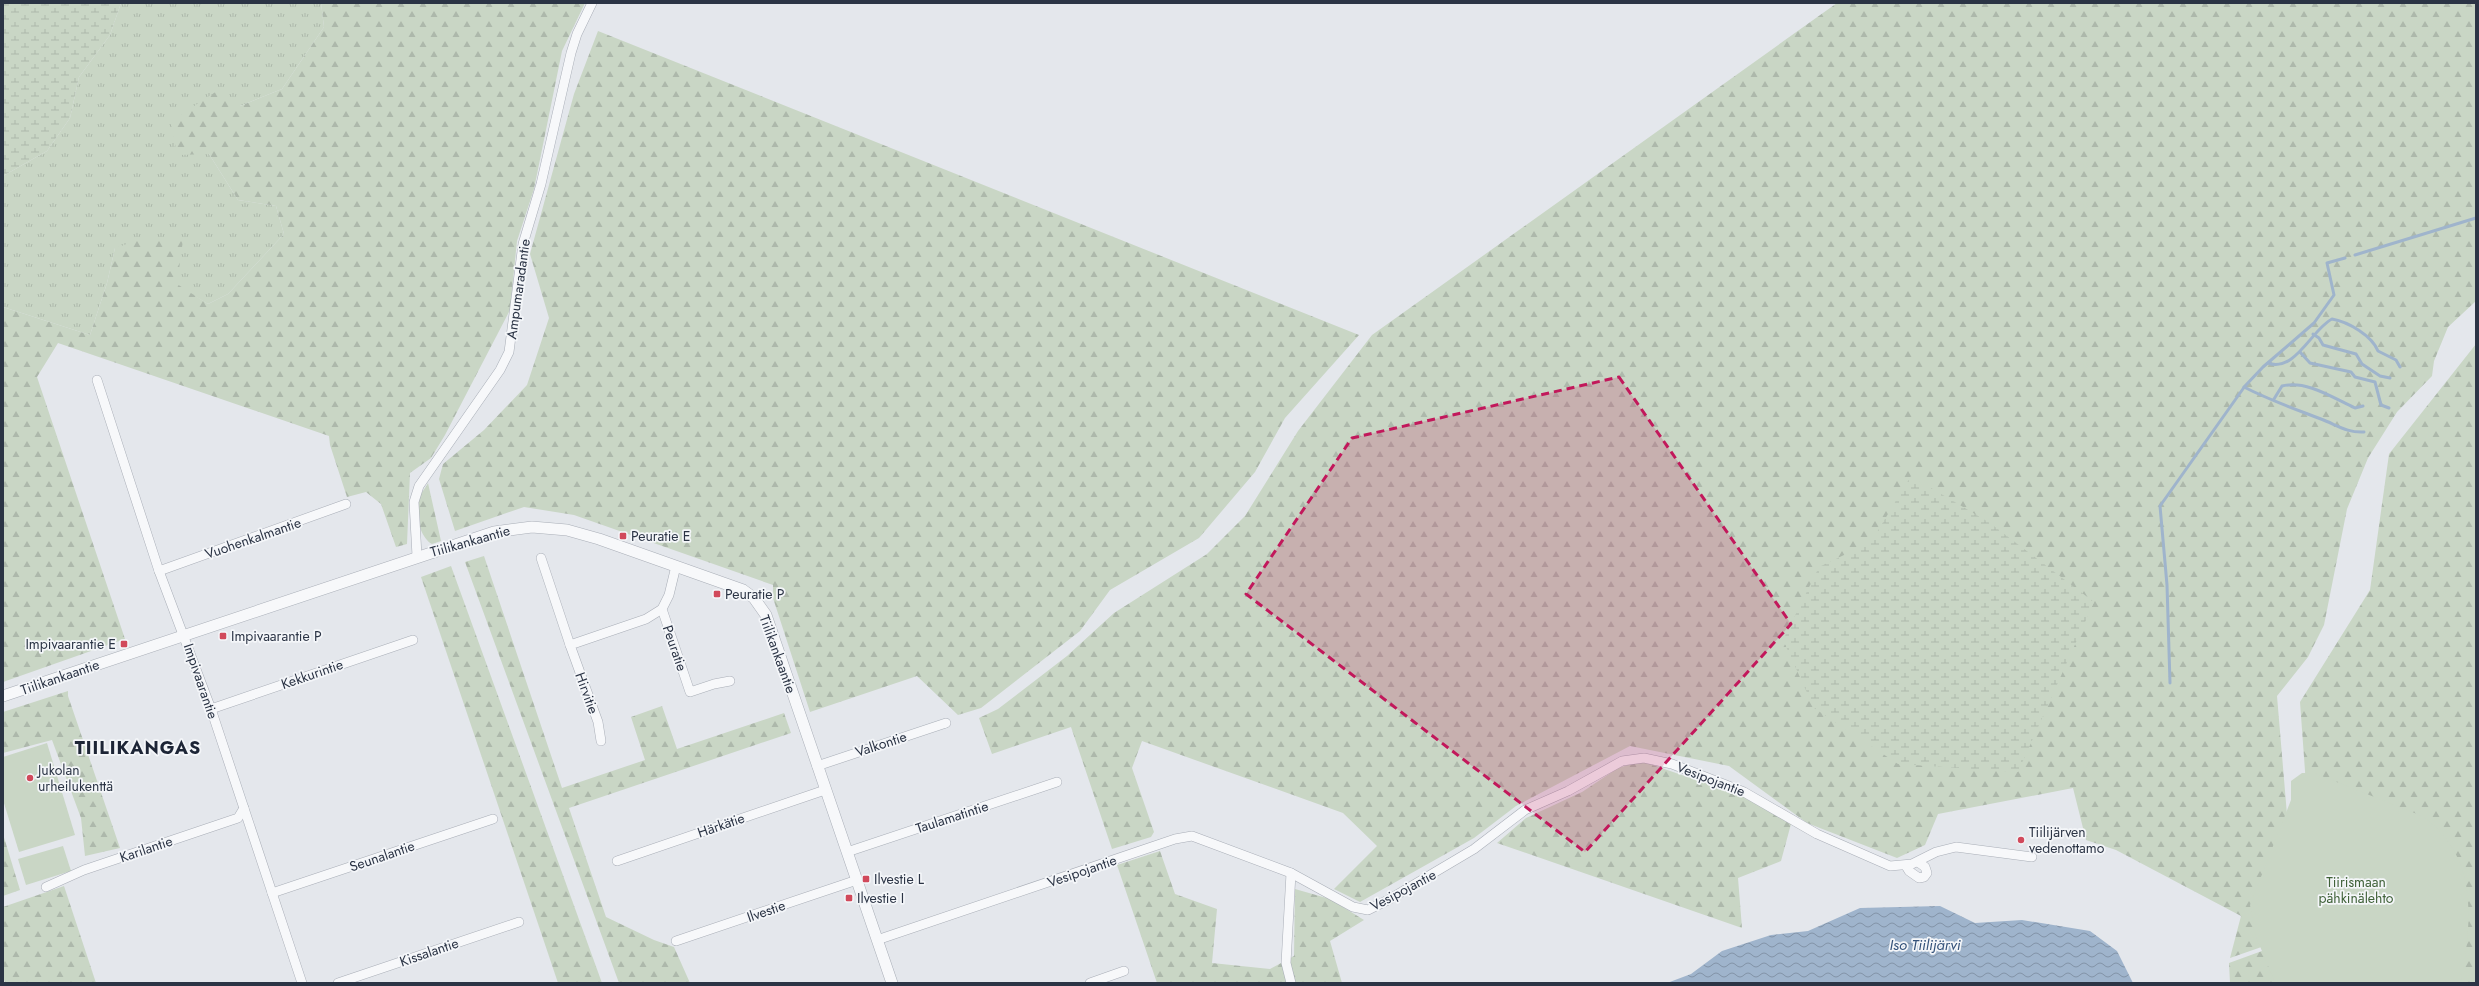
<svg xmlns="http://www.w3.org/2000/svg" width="2479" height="986" font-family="Jost,sans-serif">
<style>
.grass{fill:url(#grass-tufts)}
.forest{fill:url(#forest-firs)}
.wetland{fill:url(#wetland-marsh)}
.green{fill:#c9d6c5}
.water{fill:url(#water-waves)}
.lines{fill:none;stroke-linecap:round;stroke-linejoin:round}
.stream{stroke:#9fb4cc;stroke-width:3}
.minor-casing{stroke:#a9aeb7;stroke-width:10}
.tertiary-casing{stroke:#a9aeb7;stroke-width:12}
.minor{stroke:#f7f8fa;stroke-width:9}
.tertiary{stroke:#f7f8fa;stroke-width:11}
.marked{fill:#c2185b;fill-opacity:0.2;stroke:#c2185b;stroke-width:3;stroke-dasharray:8 5;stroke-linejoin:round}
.poi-dot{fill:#d1495b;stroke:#f4f6f9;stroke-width:1.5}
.labels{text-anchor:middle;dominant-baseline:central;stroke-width:3.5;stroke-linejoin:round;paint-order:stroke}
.street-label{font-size:14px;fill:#2b3445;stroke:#f4f6f9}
.poi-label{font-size:14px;fill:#2b3445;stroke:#f4f6f9;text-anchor:start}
.park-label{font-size:14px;fill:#3f6138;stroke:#f4f6f9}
.water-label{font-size:15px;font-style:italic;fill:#34527a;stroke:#f4f6f9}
.district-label{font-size:18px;font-weight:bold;letter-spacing:1px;fill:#1d2536;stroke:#f4f6f9}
</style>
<defs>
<pattern id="grass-tufts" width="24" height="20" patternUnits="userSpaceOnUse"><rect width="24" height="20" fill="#c9d6c5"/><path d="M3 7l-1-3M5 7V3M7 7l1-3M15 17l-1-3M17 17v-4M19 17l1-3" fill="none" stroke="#adb8ab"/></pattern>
<pattern id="forest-firs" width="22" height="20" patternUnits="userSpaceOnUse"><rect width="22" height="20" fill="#c9d6c5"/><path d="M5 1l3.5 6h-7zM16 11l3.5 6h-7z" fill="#adb8ab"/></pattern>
<pattern id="wetland-marsh" width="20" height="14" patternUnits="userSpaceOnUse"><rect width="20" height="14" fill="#c9d6c5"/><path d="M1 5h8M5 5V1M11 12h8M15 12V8" fill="none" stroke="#adb8ab"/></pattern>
<pattern id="water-waves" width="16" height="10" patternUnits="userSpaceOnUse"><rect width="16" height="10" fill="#9fb4cc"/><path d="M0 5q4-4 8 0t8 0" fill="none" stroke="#8293a7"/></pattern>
</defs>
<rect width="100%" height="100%" fill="#e4e7ec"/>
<!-- grass -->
<path class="grass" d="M121 3H321L324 27 282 89 240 106 209 154 238 200 276 206 284 234 228 294 208 304 115 248 107 283 90 335 3 307V176L47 151 70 118 79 77 110 35Z"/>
<!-- forest -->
<g class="forest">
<path d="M321 3H585L562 51 534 189 517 241 510 310 445 435 431 458 410 473 407 544 396 547 381 504 366 492 347 497 330 445 329 436 58 343 37 377 125 639 3 682V307L90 335 107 283 115 248 142 239 183 240 177 284 208 304 228 294 284 234 276 206 238 200 209 154 177 155 171 121 217 91 240 106 282 89 324 27Z"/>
<path d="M1837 3H2476V301L2448 327 2434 361 2432 376 2397 412 2368 458 2347 509 2324 625 2308 657 2277 696 2291 862 2293 936 2230 958 2241 916 2116 850 2086 840 2073 788 1938 814 1925 845 1897 858 1807 823 1729 766 1630 746 1516 806 1474 838 1360 902 1334 889 1377 846 1343 813 1142 741 1132 768 1154 832 1151 837 1112 849 1071 727 992 754 979 718 998 709 1067 656 1114 613 1207 554 1245 516 1298 431 1372 335Z"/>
<path d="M598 31 1359 335 1285 418 1255 472 1199 538 1110 590 1080 631 981 708 958 715 917 676 810 712 773 598V585L574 515 524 507 455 531 439 479 443 464 484 430 527 385 549 318 530 254 574 94Z"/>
<path d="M2476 344V983H2230L2229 963 2303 936 2309 826 2300 702 2370 590 2389 454Z"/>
<path d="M428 483 441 541 432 544C420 538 414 512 418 500 419 495 425 489 428 483Z"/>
<path d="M484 556 562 788 645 760 631 717 662 706 677 749 784 713 791 733 569 808 606 917 654 940 674 947 690 983H619L465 562Z"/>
<path d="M451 566 602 983H558L421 577Z"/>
<path d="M68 691V696L120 848 85 856 81 818 52 740 3 753V712Z"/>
<path d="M1641 761 1743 796 1791 824 1781 861 1738 878 1742 928 1497 843 1526 818 1582 792 1618 768Z"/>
<path d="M3 834 20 890 3 896Z"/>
<path d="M1160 851 1175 894 1217 909 1212 963 1270 969 1294 956 1295 889 1330 899 1364 920 1330 941 1342 983H1157L1117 865Z"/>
<path d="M64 886 96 983H5L3 976V907Z"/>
</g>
<!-- wetland -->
<g class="wetland">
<path d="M3 3H121L110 35 79 77 70 118 47 151 3 176Z"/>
<path d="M1911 476 1990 523 2094 602 2018 772 1898 764 1814 708 1783 640 1819 567 1871 542Z"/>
</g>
<!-- green -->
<g class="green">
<path d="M47 743 75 835 19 852 3 800V757Z"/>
<path d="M2302 773H2314L2422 816C2479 856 2472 920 2461 983H2275L2255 934 2250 905 2291 800V781Z"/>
<path d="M63 846 71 871 26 885 18 859Z"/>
</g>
<!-- water -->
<path class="water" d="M1940 906 1975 923 2022 920 2090 931 2117 951 2133 983H1667L1691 974 1722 951 1771 935 1808 931 1860 908Z"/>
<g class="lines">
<!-- stream -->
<g class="stream">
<path d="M2355 255 2476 218"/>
<path d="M2313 334 2319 338 2323 345 2356 354 2362 364 2380 376 2390 378"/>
<path d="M2300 352 2310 363 2351 372 2355 377 2375 382 2381 405 2389 408"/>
<path d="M2268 363C2295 373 2312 329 2332 319 2349 322 2372 336 2378 351L2396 360 2400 367"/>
<path d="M2244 387C2269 400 2295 409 2321 419 2337 425 2347 433 2364 432"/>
<path d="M2274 399 2282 386C2307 380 2333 398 2355 408L2363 406"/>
<path d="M2170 683 2167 585 2160 506 2245 386 2263 367 2314 323 2334 295 2327 263 2345 258"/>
</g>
<!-- minor casing -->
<g class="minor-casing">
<g id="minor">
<path d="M97 380 159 571 211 709 302 983"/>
<path d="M417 556 414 502 419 486 500 370 509 352 523 244 541 184 571 53 577 34 592 3"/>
<path d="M541 558 570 645"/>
<path d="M676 566 669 595 662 609 690 692 714 684 730 681"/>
<path d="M159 571 346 504"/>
<path d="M211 709 413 640"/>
<path d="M601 741 598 722 570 645 646 619 662 609"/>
<path d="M817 766 946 723"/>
<path d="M847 852 1057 782"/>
<path d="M617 861 825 790"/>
<path d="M1906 866 1909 871 1919 878 1924 877 1927 873 1925 867 1918 862"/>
<path d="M46 887 84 870 238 818 244 808"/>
<path d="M272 893 493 819"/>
<path d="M877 940 1175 839 1192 836 1291 873 1353 907 1368 910 1388 900 1474 849 1525 810 1568 791 1622 761 1644 758 1672 764 1744 792 1817 834 1890 866 1912 864 1936 852 1956 847 2032 857"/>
<path d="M676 941 857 880"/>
<path d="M338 983 519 922"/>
<path d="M1090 983 1124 971"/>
<path d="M1291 983 1286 963 1291 873"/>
</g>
</g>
<!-- tertiary casing -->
<g class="tertiary-casing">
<path id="tertiary" d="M3 696 494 532 532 527 567 530 599 539 743 590 754 598 766 615 892 983"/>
</g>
<!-- minor -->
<use href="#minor" class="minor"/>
<!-- tertiary -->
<use href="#tertiary" class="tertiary"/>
</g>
<!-- marked area -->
<path class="marked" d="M1619 377 1791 624 1585 852 1246 594 1352 438Z"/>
<!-- markers -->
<g class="poi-dot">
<rect x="619" y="532" width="8" height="8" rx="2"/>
<rect x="713" y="590" width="8" height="8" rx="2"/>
<rect x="219" y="632" width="8" height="8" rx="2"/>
<rect x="120" y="640" width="8" height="8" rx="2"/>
<circle cx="30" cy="778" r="4"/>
<circle cx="2021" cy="840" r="4"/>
<rect x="862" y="875" width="8" height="8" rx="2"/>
<rect x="845" y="894" width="8" height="8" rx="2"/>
</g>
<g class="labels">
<!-- street labels -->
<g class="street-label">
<text transform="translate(518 289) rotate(-82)">Ampumaradantie</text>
<text transform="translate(253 538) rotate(-19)">Vuohenkalmantie</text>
<text transform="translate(470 541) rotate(-16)">Tiilikankaantie</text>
<text transform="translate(675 648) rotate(71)">Peuratie</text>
<text transform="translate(778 654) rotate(70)">Tiilikankaantie</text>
<text transform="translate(312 674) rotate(-19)">Kekkurintie</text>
<text transform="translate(60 677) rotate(-19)">Tiilikankaantie</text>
<text transform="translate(201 681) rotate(71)">Impivaarantie</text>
<text transform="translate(587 693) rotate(70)">Hirvitie</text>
<text transform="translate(881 744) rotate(-18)">Valkontie</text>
<text transform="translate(1711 779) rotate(21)">Vesipojantie</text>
<text transform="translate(952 817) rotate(-18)">Taulamatintie</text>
<text transform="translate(721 825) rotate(-19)">Härkätie</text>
<text transform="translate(146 849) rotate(-19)">Karilantie</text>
<text transform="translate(382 856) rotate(-19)">Seunalantie</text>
<text transform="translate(1082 871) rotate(-19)">Vesipojantie</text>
<text transform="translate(1403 890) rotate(-28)">Vesipojantie</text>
<text transform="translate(766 911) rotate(-19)">Ilvestie</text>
<text transform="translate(429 952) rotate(-19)">Kissalantie</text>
</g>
<!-- poi labels -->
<g class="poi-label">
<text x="631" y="536">Peuratie E</text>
<text x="725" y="594">Peuratie P</text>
<text x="231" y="636">Impivaarantie P</text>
<text x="116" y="644" text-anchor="end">Impivaarantie E</text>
<text x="38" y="770">Jukolan<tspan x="38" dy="16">urheilukenttä</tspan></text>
<text x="2029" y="832">Tiilijärven<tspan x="2029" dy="16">vedenottamo</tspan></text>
<text x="874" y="879">Ilvestie L</text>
<text x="857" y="898">Ilvestie I</text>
</g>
<!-- park labels -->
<g class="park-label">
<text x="2356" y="882">Tiirismaan<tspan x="2356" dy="16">pähkinälehto</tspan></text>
</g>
<!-- water labels -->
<g class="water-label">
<text x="1925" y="945">Iso Tiilijärvi</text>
</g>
<!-- district labels -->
<g class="district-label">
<text x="138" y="748">TIILIKANGAS</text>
</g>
</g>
<!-- border -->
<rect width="2479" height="986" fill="none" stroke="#2b3445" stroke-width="8"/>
</svg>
